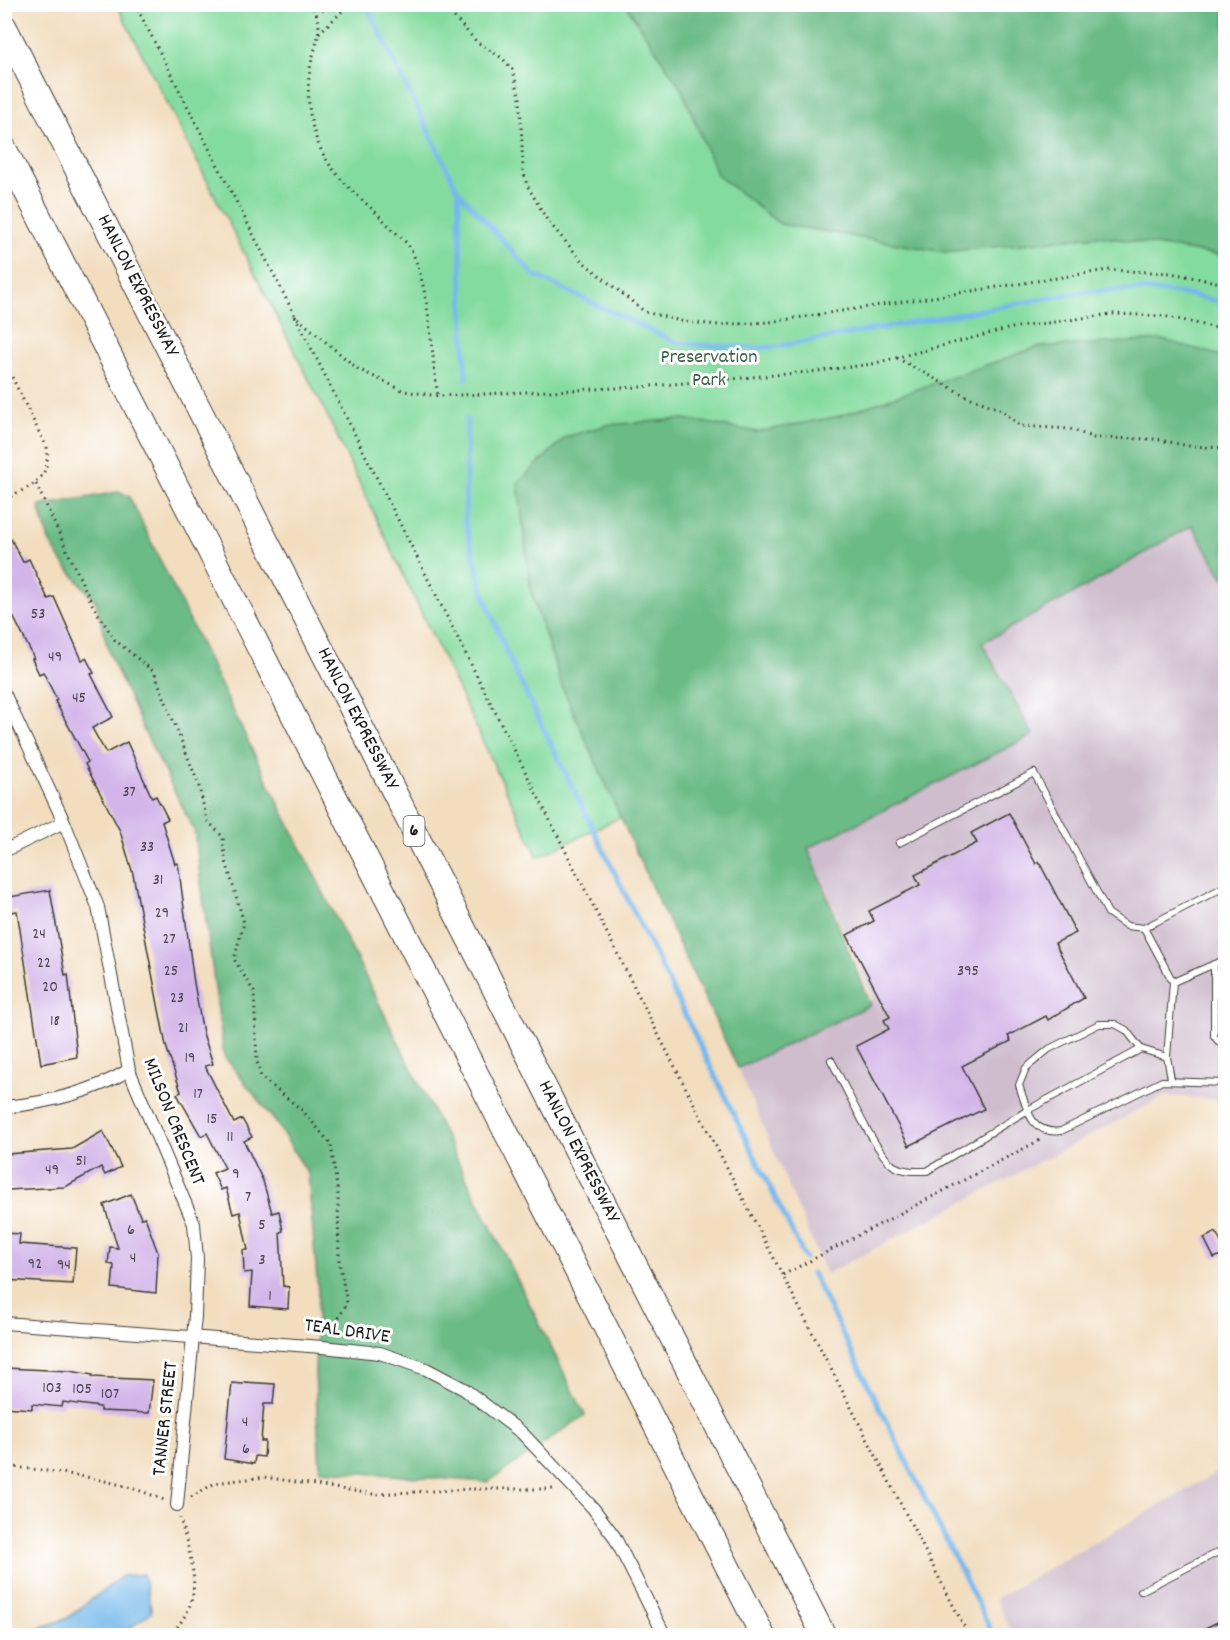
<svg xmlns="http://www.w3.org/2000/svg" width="1230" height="1640" font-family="Dekko,sans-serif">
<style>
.industrial{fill:#cfbdce}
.green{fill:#84db9f;stroke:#507c5e;stroke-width:1.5}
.forest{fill:#6bbb86;stroke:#446c51;stroke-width:1.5}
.water{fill:#75b8eb;stroke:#486a84;stroke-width:1.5}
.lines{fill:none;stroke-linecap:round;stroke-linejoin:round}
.stream{stroke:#75b8eb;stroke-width:5}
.building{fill:#d3b5e9}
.lane-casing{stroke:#3c3934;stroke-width:8}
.street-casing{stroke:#3c3934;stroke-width:14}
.highway-casing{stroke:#3c3934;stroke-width:26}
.path{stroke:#3c3934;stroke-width:3;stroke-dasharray:1.5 4.5;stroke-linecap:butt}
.lane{stroke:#fff;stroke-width:6}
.street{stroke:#fff;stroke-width:12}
.highway{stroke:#fff;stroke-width:24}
.labels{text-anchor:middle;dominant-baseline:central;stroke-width:6;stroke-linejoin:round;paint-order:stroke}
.number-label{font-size:16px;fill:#4a424f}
.shield{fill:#fff;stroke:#606060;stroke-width:1.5}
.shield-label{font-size:18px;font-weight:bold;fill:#1c1c1c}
.street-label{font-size:20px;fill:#1c1c1c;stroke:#fff}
.park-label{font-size:20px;fill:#405f4a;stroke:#fff}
</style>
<rect width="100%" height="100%" fill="#fff"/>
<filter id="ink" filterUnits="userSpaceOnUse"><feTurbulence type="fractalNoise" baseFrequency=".0167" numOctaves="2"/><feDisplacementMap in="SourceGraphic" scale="12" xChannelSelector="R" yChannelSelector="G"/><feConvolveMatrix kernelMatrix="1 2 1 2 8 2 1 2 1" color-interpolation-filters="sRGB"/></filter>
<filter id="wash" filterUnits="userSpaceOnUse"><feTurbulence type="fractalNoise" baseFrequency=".008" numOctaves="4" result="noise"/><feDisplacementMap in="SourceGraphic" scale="24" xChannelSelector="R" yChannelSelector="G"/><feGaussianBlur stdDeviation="1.35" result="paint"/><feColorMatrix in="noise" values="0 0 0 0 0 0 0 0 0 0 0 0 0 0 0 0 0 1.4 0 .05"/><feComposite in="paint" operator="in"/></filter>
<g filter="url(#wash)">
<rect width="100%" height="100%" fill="#f2ddbf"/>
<!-- industrial -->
<g class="industrial">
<path d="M1192 525 1223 578 1225 577V1100L1165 1096 826 1274 738 1068 873 998 808 848 1033 735 981 643Z"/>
<path d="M1225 1468V1635H1014L995 1599Z"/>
</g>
<!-- green -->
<path class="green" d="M117 5H1225V507L981 643 538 857 326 413Z"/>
<!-- forest -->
<g class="forest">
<path d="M626 5H1225V256L1098 236 945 252 780 224 717 175 682 90Z"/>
<path d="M1163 340 1225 357V577L1224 579 1192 525 1107 575 982 643 1033 735 808 848 870 1005 738 1068 656 896 563 689 531 592 518 483 566 437 607 425 684 419 757 432 840 416 1038 347Z"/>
<path d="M118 492 129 496 264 774 585 1415 488 1482 320 1470 315 1372 318 1292 308 1174 277 1124 224 1056 194 830 146 735 109 653 96 602 63 563 49 541 39 506Z"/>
</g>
<!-- water -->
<path class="water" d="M143 1574 152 1612 120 1635H18L66 1619 122 1576Z"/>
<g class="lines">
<!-- stream -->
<g class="stream">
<path d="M366 4 458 191 534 275 677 343 751 348 775 347 1076 293C1128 288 1175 288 1226 304"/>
<path d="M458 192 466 379"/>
<path d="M467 419 465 522 483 592 510 661 805 1258"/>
<path d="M812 1273 994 1636"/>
</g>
</g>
<g id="blocks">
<!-- building -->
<g class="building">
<path d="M4 526 23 562 29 559 48 599 54 597 82 660 86 658 94 673 91 674 113 717 92 728 106 753 127 742 152 798 156 796 168 819 162 822 175 864 178 863 194 983 203 1033 213 1064 205 1066 234 1123 242 1119 252 1137 244 1141 263 1181 272 1213 279 1211 283 1231 280 1232 283 1286 289 1287 288 1309 250 1306 252 1272 244 1273 243 1250H248L240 1212 233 1214 226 1188 221 1190 213 1173 225 1168 207 1133 201 1136 177 1094 181 1092 166 1046 133 874 120 831 85 764 88 762 55 701 57 700 43 672 39 674 32 659 34 658 12 614 4 618Z"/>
<path d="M1009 813 1036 864 1039 862 1076 933 1055 943 1084 998 1048 1020 1046 1016 1008 1036 1011 1041 962 1066 984 1109 909 1146 856 1046 889 1029 884 1020 890 1017 847 935 874 921 869 911 920 885 915 875 977 843 971 833Z"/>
<path d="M50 890 65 975 68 974 77 1057 41 1064 17 911 11 912 9 897Z"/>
<path d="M103 1131 121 1167 105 1175 101 1167 65 1187 8 1190 7 1154 72 1149Z"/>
<path d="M131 1194 141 1218 145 1217 158 1253 156 1293 112 1288 114 1265 108 1264 110 1247 118 1248 104 1205Z"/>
<path d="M1216 1232 1226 1253 1214 1258 1204 1238Z"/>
<path d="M4 1233 20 1234 19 1244 76 1248 73 1284 4 1280Z"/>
<path d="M4 1368 70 1371 93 1375 92 1377 153 1380 149 1413 100 1411V1407L63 1402 62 1407 32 1404V1409L4 1407Z"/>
<path d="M244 1382 275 1384 273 1404H264L261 1441H265L264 1457 255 1456 254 1464 224 1459 232 1383 243 1384Z"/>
<path d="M1226 1618V1635H1191Z"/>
</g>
</g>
</g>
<g filter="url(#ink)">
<use href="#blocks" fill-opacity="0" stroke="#3c3934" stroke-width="1.5"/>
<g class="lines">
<!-- lane casing -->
<g class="lane-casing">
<g id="lane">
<path d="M899 843 1034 773 1108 913 1127 926 1144 928 1173 982"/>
<path d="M1144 928 1226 886"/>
<path d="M1214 964V1036L1218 1041 1226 1044"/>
<path d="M1167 1057 1141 1049 1126 1030 1115 1024H1099L1049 1049 1026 1068 1019 1085C1027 1109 1030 1135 1061 1131L1162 1081 1226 1083"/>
<path d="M831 1060C843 1082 876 1155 894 1166 904 1172 916 1171 927 1171L1028 1110 1141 1049"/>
<path d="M1171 1079 1167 1057 1173 982 1226 959"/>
<path d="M1141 1591 1226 1548"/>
</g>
</g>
<!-- street casing -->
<g class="street-casing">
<g id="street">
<path d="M4 693 64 822 98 907 129 1070 194 1224 197 1259 195 1316 177 1505"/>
<path d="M4 851 64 822"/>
<path d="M4 1107C46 1103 93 1092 129 1070"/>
<path d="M4 1323 322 1347 380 1353 426 1369 464 1389 522 1433 593 1508 614 1536 665 1636"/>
</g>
</g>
<!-- highway casing -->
<g class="highway-casing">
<g id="highway">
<path d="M4 26 824 1636"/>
<path d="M4 148 763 1636"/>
</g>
</g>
<!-- path -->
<g class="path">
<path d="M135 4 295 316 358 369 404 391 438 396 640 387 820 371 872 364 1011 328 1112 314 1164 316 1226 330"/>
<path d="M309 4C329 22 313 48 310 69 307 88 308 110 313 128 326 177 360 194 391 228 397 234 405 240 410 248 430 284 431 354 438 396"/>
<path d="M442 4 477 42 502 58 513 70 520 99 523 170 527 185 547 220 583 262 645 312 685 322 719 325 770 322 1108 270 1171 273 1226 284"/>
<path d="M311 6 323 10 345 8"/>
<path d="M319 33 350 4"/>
<path d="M295 316 660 1038 969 1636"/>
<path d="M897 358 966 396 1002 410 1020 426 1070 429 1094 438 1155 439 1189 446 1226 448"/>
<path d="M4 361 47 448C50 482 31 486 4 499"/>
<path d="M36 484 93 606 115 640 154 672 198 783 207 820 223 837 225 858 244 923 234 959 254 992 257 1062 261 1077 302 1110 331 1144 338 1195 339 1261 347 1303 329 1335"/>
<path d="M783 1275 1042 1139"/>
<path d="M4 1466C60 1472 113 1478 164 1500"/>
<path d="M191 1497 215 1483 264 1477 373 1494 474 1489H557"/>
<path d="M169 1636C208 1597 192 1565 180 1518"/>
</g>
<!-- lane -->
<use href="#lane" class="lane"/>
<!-- street -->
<use href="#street" class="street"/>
<!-- highway -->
<use href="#highway" class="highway"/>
</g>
</g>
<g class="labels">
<!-- number labels -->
<g class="number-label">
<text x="38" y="614">53</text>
<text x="55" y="657">49</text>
<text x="79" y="698">45</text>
<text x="129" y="792">37</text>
<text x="147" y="847">33</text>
<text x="158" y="880">31</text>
<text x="162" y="913">29</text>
<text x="39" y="934">24</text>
<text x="169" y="939">27</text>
<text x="44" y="963">22</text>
<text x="171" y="971">25</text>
<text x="968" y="971">395</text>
<text x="50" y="987">20</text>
<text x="177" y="998">23</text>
<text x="55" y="1021">18</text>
<text x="183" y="1028">21</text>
<text x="190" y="1058">19</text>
<text x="198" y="1094">17</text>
<text x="212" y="1119">15</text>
<text x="230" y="1137">11</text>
<text x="81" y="1161">51</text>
<text x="52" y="1170">49</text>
<text x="236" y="1174">9</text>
<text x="248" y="1197">7</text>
<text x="262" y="1225">5</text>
<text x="131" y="1230">6</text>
<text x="133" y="1258">4</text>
<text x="262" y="1260">3</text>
<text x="35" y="1264">92</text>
<text x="64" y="1265">94</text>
<text x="270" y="1296">1</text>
<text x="52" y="1388">103</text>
<text x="82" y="1389">105</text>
<text x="110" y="1394">107</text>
<text x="245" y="1422">4</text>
<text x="246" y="1449">6</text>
</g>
<!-- shield labels -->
<rect class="shield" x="403.5" y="816" width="21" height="30" rx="4.5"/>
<g class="shield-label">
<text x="414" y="831">6</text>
</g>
<!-- street labels -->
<g class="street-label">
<text transform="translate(137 286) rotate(63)">HANLON EXPRESSWAY</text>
<text transform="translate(357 719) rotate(63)">HANLON EXPRESSWAY</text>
<text transform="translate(173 1122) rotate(68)">MILSON CRESCENT</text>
<text transform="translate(578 1152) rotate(63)">HANLON EXPRESSWAY</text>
<text transform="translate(347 1332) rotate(8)">TEAL DRIVE</text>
<text transform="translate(166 1419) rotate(-84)">TANNER STREET</text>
</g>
<!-- park labels -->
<g class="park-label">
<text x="709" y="358">Preservation<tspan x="709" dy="23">Park</tspan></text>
</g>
</g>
<!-- margin -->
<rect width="1230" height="1640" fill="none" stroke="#fff" stroke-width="24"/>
</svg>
